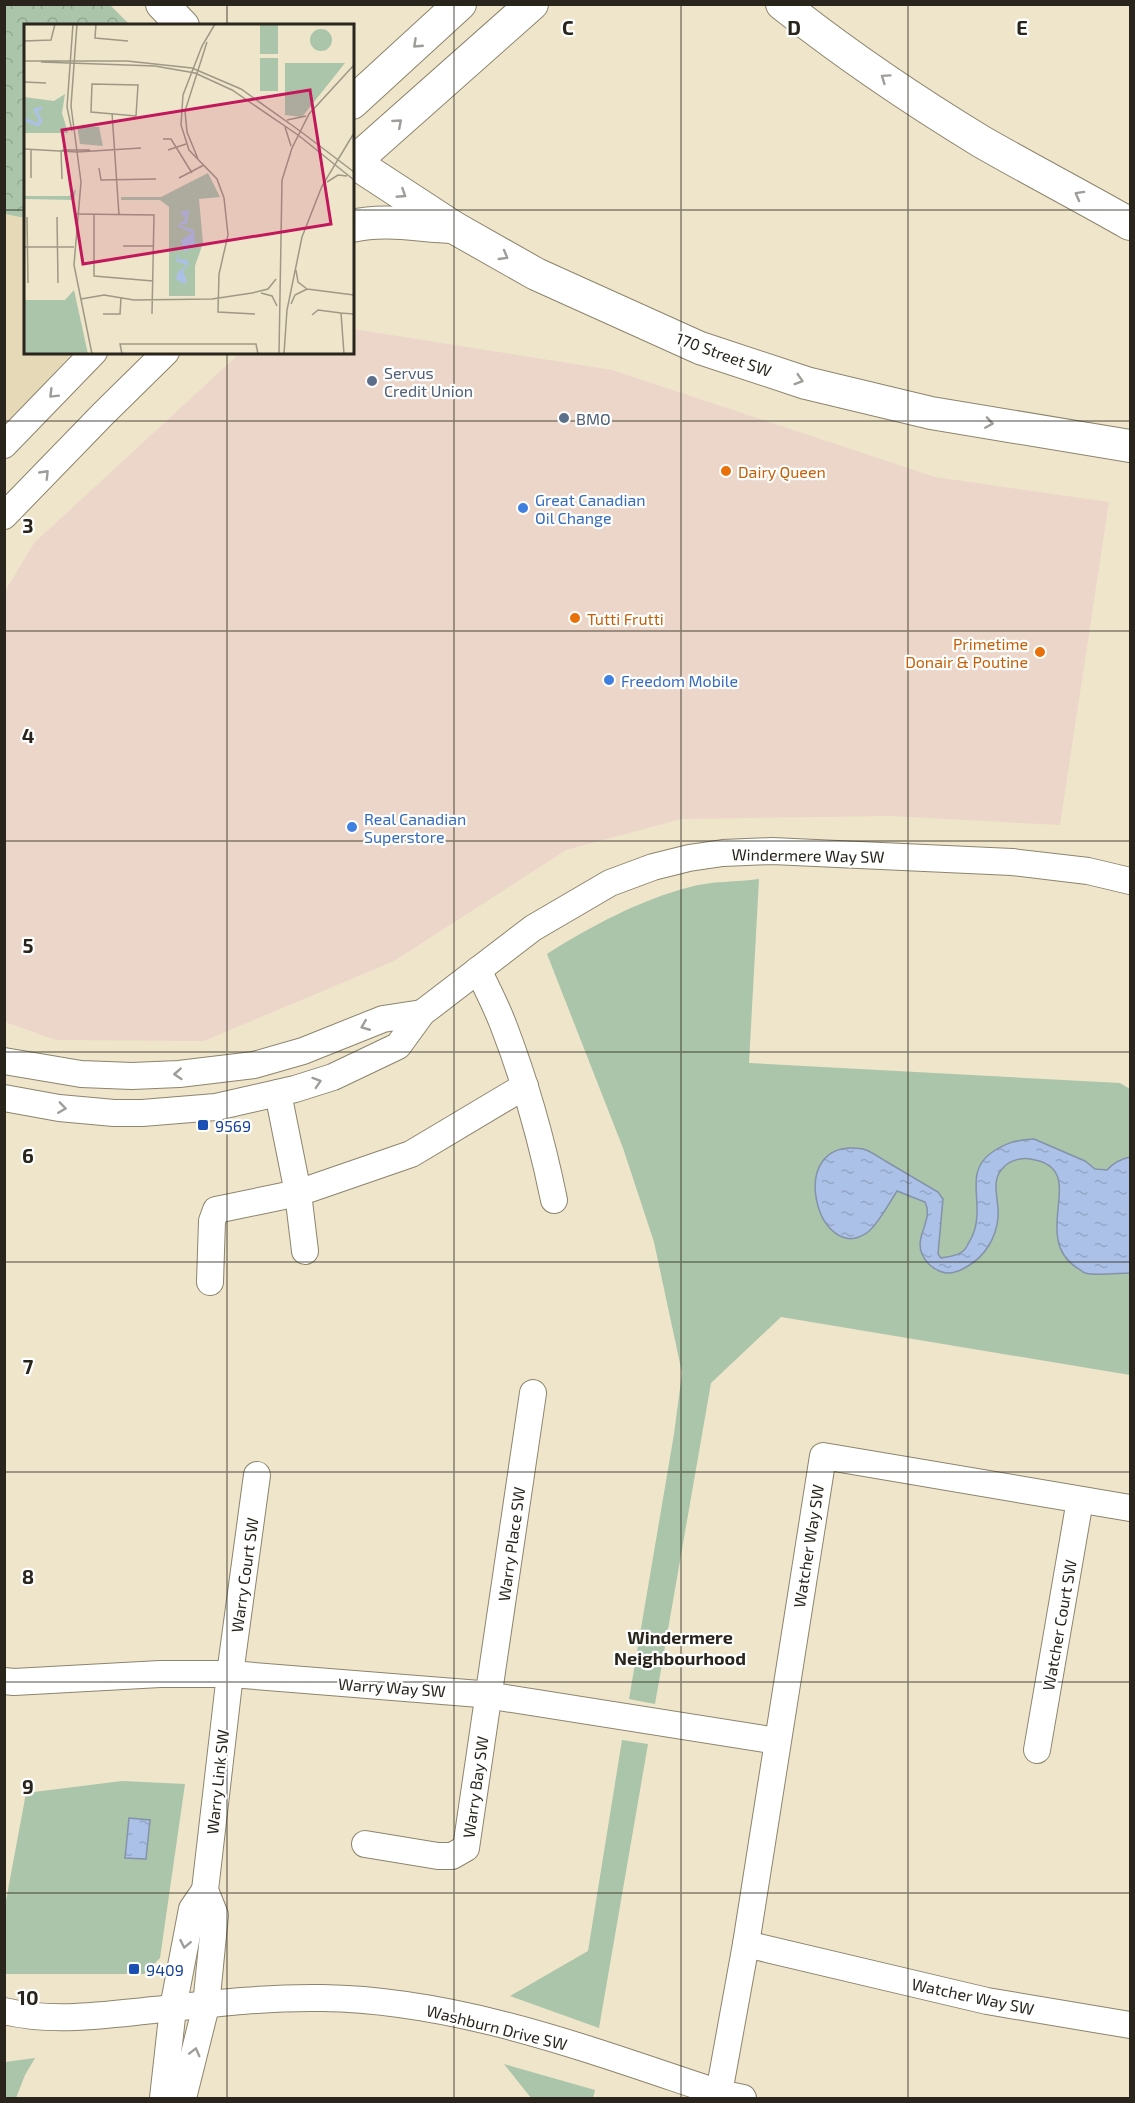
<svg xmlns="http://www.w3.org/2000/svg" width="1135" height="2103" font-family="'Exo 2',sans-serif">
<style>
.commercial{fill:#ecd6c9}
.built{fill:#e5d9b8}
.green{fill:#aac5a9}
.forest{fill:url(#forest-crowns)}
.water{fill:url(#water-ripples);stroke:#8492aa;stroke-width:1.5}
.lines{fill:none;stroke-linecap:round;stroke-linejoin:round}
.minor-casing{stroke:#8d846d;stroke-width:28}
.major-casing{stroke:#8d846d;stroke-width:34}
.minor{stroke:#fff;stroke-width:26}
.major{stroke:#fff;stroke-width:32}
.oneway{stroke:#9f9d99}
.grid{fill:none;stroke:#29251c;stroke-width:1.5;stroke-opacity:0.55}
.service-dot{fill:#5c6f8a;stroke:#fff;stroke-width:2}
.food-dot{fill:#e8710a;stroke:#fff;stroke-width:2}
.shop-dot{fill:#3f7fe0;stroke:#fff;stroke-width:2}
.transit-dot{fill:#1a4fb4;stroke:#fff;stroke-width:2}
.labels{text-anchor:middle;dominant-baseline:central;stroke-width:4.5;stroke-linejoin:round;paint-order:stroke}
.street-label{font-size:16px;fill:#29251c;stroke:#fff}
.service-label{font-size:16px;fill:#4e5e75;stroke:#fff;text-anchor:start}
.food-label{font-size:16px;fill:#c56008;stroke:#fff;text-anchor:start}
.shop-label{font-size:16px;fill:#366cbe;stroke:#fff;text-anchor:start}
.transit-label{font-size:16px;fill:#164399;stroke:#fff;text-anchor:start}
.neighbourhood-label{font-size:18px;font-weight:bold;fill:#29251c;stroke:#fff}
.inset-river{fill:none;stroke:#abc1e7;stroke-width:3}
.inset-road{fill:none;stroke:#9f9885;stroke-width:1.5}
.view{fill:#c2185b;fill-opacity:0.15;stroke:#c2185b;stroke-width:3}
.inset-edge{fill:none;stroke:#29251c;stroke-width:3}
.grid-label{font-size:20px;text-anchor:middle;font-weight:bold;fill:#29251c;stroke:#fff;stroke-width:4.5;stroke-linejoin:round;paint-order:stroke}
</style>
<defs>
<pattern id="forest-crowns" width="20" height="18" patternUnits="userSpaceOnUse" patternTransform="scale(1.5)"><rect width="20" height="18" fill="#aac5a9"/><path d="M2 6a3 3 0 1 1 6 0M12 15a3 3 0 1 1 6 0" fill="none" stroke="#92a991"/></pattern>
<pattern id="water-ripples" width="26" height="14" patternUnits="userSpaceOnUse" patternTransform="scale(1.5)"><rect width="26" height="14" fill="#abc1e7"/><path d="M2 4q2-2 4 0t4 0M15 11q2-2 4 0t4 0" fill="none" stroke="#93a6c6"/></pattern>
</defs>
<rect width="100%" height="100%" fill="#eee5cb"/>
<!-- commercial -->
<path class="commercial" d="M353 329 612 370 935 477 1109 502 1060 825 891 816 681 819 566 850 394 961 204 1041 56 1040 5 1022V591L34 543 240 353 352 352Z"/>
<!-- built -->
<path class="built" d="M4 214 25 218 26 352 72 353 5 427Z"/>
<!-- green -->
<g class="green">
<path d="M759 879 749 1063 1120 1083 1130 1089V1375L781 1317 711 1383 655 1704 629 1699 674 1434 682 1373 654 1242 623 1148 547 954C591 926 640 900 690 887 711 881 737 882 759 879Z"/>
<path d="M622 1740 648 1744 599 2028 510 1996 588 1951Z"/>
<path d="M122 1781 185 1784 160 1958 144 1974H5V1906L26 1793Z"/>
<path d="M35 2058 25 2075 16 2098H5V2062Z"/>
<path d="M504 2064 595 2090 593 2098H531Z"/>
</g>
<!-- forest -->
<path class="forest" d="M4 5H110L130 25 26 26 25 218 5 214Z"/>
<!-- water -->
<g class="water">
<path d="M1034 1139 1085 1161 1095 1169 1107 1170C1114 1162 1121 1159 1130 1157V1273C1119 1273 1095 1276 1085 1273 1082 1272 1080 1269 1077 1268 1036 1241 1074 1189 1052 1168 1048 1164 1040 1161 1035 1160 1024 1156 1009 1160 1002 1169 990 1182 1000 1202 998 1218 996 1238 985 1256 968 1266 960 1271 950 1275 942 1272 933 1269 926 1263 922 1254 914 1236 934 1220 925 1202L897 1191C890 1202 878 1224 868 1232 818 1269 782 1135 863 1149 871 1151 880 1158 887 1162 904 1172 921 1182 938 1192L943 1199 938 1254 941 1258C947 1257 958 1256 963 1251 964 1251 968 1245 968 1244 974 1235 977 1223 977 1213 978 1191 969 1169 991 1153 1005 1143 1016 1140 1034 1139Z"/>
<path d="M129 1818 150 1820 146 1859 125 1858Z"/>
</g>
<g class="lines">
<!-- minor casing -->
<g class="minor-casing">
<g id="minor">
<path d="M4 445 94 352"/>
<path d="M4 516 103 414 166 352"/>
<path d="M478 970C487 988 496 1006 503 1024 525 1081 542 1141 554 1200"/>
<path d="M4 1061 81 1074 132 1076 179 1074 254 1065 303 1051 383 1019 422 1013"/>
<path d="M278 1093 298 1193 305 1251"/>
<path d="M4 1098 59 1108 114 1113H142L216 1107 295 1089 333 1077 398 1046 422 1013 533 928 610 883 653 867 689 858 723 853 772 851 1012 862 1088 871 1130 881"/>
<path d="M210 1282 212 1221 216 1210 298 1193 411 1154 525 1086"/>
<path d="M4 1681 14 1682 160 1674H230L480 1694 777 1741"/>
<path d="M1037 1750 1080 1500"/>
<path d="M365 1844 438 1856H452L466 1848 533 1393"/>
<path d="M746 1944 987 2001 1130 2025"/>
<path d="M4 2011C53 2023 104 2015 154 2010 209 2004 266 1997 322 1998 459 2000 590 2050 719 2093L743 2098"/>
<path d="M719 2093 746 1944 823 1456 1130 1508"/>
<path d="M163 2098 173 2008 192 1909 205 1890"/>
<path d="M183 2098 206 2006 215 1915 205 1890 230 1674 257 1475"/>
</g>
</g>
<!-- major casing -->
<g class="major-casing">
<g id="major">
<path d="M162 4 183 26"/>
<path d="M782 4C845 54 913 100 982 142 1031 170 1081 196 1130 224"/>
<path d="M352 103 460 4"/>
<path d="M352 161 453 227 536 274 700 348 806 383 931 413 1130 446"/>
<path d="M354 162 532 4"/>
<path d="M352 226C386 218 419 226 453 227"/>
</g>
</g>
<!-- minor -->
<use href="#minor" class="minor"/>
<!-- major -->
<use href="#major" class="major"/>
</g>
<!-- one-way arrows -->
<defs><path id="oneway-chevron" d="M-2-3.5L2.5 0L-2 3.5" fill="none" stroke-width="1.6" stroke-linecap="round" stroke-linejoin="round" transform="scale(1.5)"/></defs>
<g class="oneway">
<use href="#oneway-chevron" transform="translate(417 44) rotate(137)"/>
<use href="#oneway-chevron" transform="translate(885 78) rotate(-145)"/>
<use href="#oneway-chevron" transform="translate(398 123) rotate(-41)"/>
<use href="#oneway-chevron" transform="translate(402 194) rotate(33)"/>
<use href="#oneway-chevron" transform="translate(1079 195) rotate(-151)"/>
<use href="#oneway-chevron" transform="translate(504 256) rotate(30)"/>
<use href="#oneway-chevron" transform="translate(799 380) rotate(17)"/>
<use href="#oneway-chevron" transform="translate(53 394) rotate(135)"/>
<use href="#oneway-chevron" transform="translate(989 423) rotate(9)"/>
<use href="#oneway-chevron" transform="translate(45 474) rotate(-46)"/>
<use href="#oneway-chevron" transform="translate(365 1026) rotate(158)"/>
<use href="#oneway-chevron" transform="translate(178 1074) rotate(176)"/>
<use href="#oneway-chevron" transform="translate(317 1082) rotate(-18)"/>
<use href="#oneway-chevron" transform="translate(62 1108) rotate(8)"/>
<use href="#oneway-chevron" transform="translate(185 1944) rotate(101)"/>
<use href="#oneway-chevron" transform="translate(195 2052) rotate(-76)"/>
</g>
<!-- grid -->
<path class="grid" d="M227 4V26M454 4V2098M681 4V2098M908 4V2098M4 210H26M352 210H1130M227 352V2098M4 421H1130M4 631H1130M4 841H1130M4 1052H1130M4 1262H1130M4 1472H1130M4 1682H1130M4 1893H1130"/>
<!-- markers -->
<g class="service-dot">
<circle cx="372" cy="381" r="6"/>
<circle cx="564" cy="418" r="6"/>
</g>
<g class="food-dot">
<circle cx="726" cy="471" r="6"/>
<circle cx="575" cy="618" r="6"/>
<circle cx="1040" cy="652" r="6"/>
</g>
<g class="shop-dot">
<circle cx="523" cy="508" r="6"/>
<circle cx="609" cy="680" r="6"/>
<circle cx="352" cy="827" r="6"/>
</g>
<g class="transit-dot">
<rect x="197" y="1119" width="12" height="12" rx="3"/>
<rect x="128" y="1963" width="12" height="12" rx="3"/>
</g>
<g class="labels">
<!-- street labels -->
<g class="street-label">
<text transform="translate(724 354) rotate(20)">170 Street SW</text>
<text transform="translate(808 855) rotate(1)">Windermere Way SW</text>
<text transform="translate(511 1544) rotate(-82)">Warry Place SW</text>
<text transform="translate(808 1546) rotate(-81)">Watcher Way SW</text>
<text transform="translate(244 1575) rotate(-82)">Warry Court SW</text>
<text transform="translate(1059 1625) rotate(-80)">Watcher Court SW</text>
<text transform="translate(392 1687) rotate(4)">Warry Way SW</text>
<text transform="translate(217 1782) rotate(-84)">Warry Link SW</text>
<text transform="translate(475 1787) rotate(-82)">Warry Bay SW</text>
<text transform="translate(973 1996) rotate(12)">Watcher Way SW</text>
<text transform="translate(497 2027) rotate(14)">Washburn Drive SW</text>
</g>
<!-- service labels -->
<g class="service-label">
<text x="384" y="372">Servus<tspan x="384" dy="18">Credit Union</tspan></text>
<text x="576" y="418">BMO</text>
</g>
<!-- food labels -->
<g class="food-label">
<text x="738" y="471">Dairy Queen</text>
<text x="587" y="618">Tutti Frutti</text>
<text x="1028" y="643" text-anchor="end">Primetime<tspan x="1028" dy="18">Donair &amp; Poutine</tspan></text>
</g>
<!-- shop labels -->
<g class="shop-label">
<text x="535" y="499">Great Canadian<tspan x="535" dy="18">Oil Change</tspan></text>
<text x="621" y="680">Freedom Mobile</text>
<text x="364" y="818">Real Canadian<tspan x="364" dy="18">Superstore</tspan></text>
</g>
<!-- transit labels -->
<g class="transit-label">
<text x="215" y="1125">9569</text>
<text x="146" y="1969">9409</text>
</g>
<!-- neighbourhood labels -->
<g class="neighbourhood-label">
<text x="680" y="1637">Windermere<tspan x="680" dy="21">Neighbourhood</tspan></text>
</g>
</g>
<!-- overview -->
<g transform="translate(24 24)">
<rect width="330" height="330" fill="#eee5cb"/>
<path d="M236 0H254V30H236ZM286 16a11 11 0 1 1 22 0a11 11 0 1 1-22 0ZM236 34H254V67H236ZM41 70 38 89 44 109H0V73L30 77ZM53 102 75 103 79 122 56 120ZM184 149 196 173 175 175 179 219 171 242V272H145V183L136 176H97V173H137ZM52 165 50 176 0 175V172H45ZM50 266 64 330H0V276H41Z" fill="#aac5a9"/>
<path d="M261 39H321L278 93 261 91Z" fill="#aac5a9"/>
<path d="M165 186 163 200 155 201 170 206 171 222 160 228 157 216 168 209 153 202 162 195 156 188ZM154 229 155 236 162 235 165 240 159 247 163 257 160 260 152 255 154 248 163 241 152 237Z" fill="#abc1e7"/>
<path class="inset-river" d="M0 95 14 101 17 97 11 86 18 84"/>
<path class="inset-road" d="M53 0 47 82 57 158 50 241 68 330M72 0 71 14 104 17M191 0 178 22 159 71 157 101 165 126 193 155 200 174 204 211 195 250 194 288 231 290M0 17 27 16 31 0M0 37H103L168 44 217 65 276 107M17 38 131 42 171 49 208 66 274 111M0 58 22 59M68 60 114 61 112 92 67 88ZM88 89 95 191M263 96 282 92M261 103 267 122M48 107 43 83 49 0M276 107 330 148M274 111 330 156M139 115H147L168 149M0 125 53 128 117 124M37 126 38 155M38 126H66M144 126 162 120M174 135 163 108 161 87 183 18M75 144 77 156 132 155M7 154V125M155 154 180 141M303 158 314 151 323 152M52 190 130 191 128 290M70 191V252L129 257M3 193 4 259M33 193 34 259M99 222H129M0 223H50M272 246 274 258 283 265M283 265 330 271M228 269 244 265 252 255M237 269 248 272 253 282M57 275 80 271 110 276 188 275 228 269M267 280 271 271 283 265M79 290H96L97 274M288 291 294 286 317 289M98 330 96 320H232L234 330M255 330 258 156 268 124 285 90 330 41M260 330 263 286 278 213 298 162 330 109M320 330 317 289 330 290"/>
<path class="view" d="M286 66 307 200 59 240 38 106Z"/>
<rect width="330" height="330" class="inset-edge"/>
</g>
<g class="grid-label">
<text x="568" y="35">C</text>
<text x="794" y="35">D</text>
<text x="1022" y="35">E</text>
<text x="28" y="533">3</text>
<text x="28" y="743">4</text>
<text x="28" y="953">5</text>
<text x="28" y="1163">6</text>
<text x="28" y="1374">7</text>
<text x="28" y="1584">8</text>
<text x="28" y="1794">9</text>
<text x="28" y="2005">10</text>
</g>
<!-- border -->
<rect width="1135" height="2103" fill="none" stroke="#29251c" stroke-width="12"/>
</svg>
